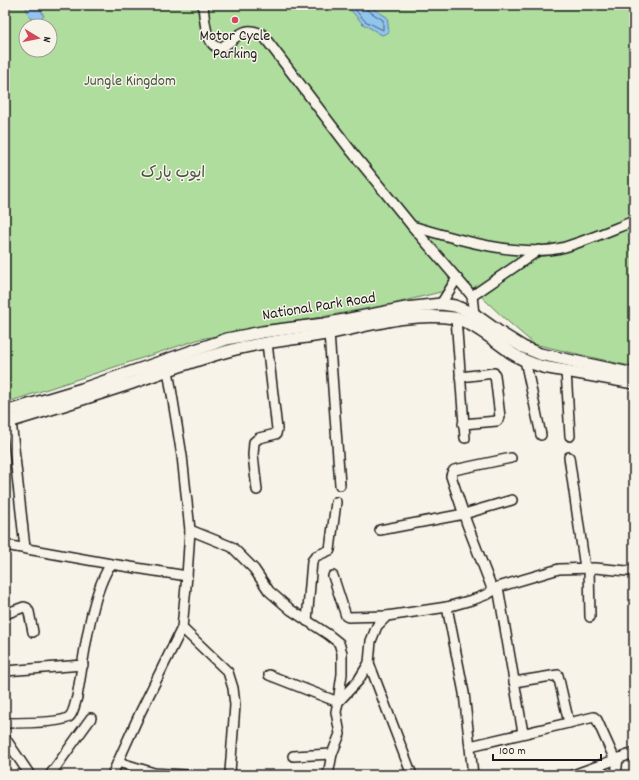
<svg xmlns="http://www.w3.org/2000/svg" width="639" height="780" font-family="Dekko,'Playpen Sans Arabic',sans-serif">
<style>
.green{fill:#aedd9d;stroke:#657c5c;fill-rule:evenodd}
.water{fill:#91c4ee;stroke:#62819a}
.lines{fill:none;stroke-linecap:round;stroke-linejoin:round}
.shore{stroke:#4b5f70;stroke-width:1}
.minor-casing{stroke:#1c1c1c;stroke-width:12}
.major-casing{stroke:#1c1c1c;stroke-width:14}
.minor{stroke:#f7f3e8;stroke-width:9}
.major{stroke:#f7f3e8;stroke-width:11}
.poi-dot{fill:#d1495b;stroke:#f7f3e8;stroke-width:1.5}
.labels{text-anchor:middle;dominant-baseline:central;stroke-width:3;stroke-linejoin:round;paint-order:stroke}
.poi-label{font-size:16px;fill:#1c1c1c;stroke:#f7f3e8}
.park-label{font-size:16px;fill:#485643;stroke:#f7f3e8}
.street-label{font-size:16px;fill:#1c1c1c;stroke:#f7f3e8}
</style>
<rect width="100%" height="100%" fill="#f7f3e8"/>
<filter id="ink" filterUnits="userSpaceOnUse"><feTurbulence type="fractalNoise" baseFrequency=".025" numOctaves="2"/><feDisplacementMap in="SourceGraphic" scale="8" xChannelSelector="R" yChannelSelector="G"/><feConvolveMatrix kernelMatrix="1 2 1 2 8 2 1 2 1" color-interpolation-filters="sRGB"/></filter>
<g filter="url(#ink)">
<!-- green -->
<path class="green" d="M5 5H634V367L534 344 505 319 469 285 392 304 200 339 5 403ZM26 26H50V50H26Z"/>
<!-- water -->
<g class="water">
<path d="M25 5H38L44 16 38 21 30 18Z"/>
<path d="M346 5H367L387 17 389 32 382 35 363 24Z"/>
</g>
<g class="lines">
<!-- shore -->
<path class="shore" d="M351 5 365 21 383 30V20L367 10 366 5"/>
<!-- minor casing -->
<g class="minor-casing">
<g id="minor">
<path d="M203 5C204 15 206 54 223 46 231 43 236 35 244 32 250 29 256 32 262 34L352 152 412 226 472 296 474 314 471 320"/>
<path d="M412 226C455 239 522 259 565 247 588 240 611 230 634 221"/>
<path d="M472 296 539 250"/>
<path d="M441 304 457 278"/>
<path d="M456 318 465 438"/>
<path d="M329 333 340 485"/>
<path d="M525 360 541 435"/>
<path d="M566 371 570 436"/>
<path d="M460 377 494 373 495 375 500 417 497 421 463 424"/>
<path d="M11 421 25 548"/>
<path d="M569 457 585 568"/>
<path d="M257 490 253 455 254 442 259 438 276 434 277 429 267 343"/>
<path d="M190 530 232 547 254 569 269 591 291 610 329 635 339 643 342 653V674L338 702 269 675"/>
<path d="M380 530 464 514 512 500"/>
<path d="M5 545 111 564 187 576"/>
<path d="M589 568 590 617"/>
<path d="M333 576 346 616 348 617 387 616"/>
<path d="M498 587 523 733"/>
<path d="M493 591 467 524 451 476 452 473 454 470 511 458"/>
<path d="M447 607 464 693 473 775"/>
<path d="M5 614 24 607 27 608 29 612 33 632"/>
<path d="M307 621 312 561 316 556 330 550 336 502"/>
<path d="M182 628 228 672 233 688 235 705 230 772 229 775"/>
<path d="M369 663 412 775"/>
<path d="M5 671 83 665"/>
<path d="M514 682 558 675 569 723"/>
<path d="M5 723C16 723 62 723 69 717 74 713 75 703 77 697 84 659 90 595 111 564"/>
<path d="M5 738 30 775"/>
<path d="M470 746 594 717 597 720 615 760"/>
<path d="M293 756 332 754"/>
<path d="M118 762 154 773 187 775"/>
<path d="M50 775 91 718"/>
<path d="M112 775 140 713 182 628 187 576 190 530 182 456 168 370"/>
<path d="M328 775 332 754 340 734 336 712 338 702 358 681 369 663 371 641 377 626 387 616 447 607 475 599 488 594 498 587 559 569 595 568 627 571 634 570"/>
<path d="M573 775 631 754"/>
<path d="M616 775 618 758"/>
</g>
</g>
<!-- major casing -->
<g class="major-casing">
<g id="major">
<path d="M5 412 82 389 227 339 262 332 324 324 406 308 441 304 455 306 474 314 502 334 523 347 540 354 634 374"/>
<path d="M5 423C48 410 90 397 132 383 166 371 200 358 236 349 267 341 299 339 331 333 371 325 412 312 454 318 470 320 499 344 513 354 522 360 533 364 543 367L634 383"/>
</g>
</g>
<!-- minor -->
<use href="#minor" class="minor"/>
<!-- major -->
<use href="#major" class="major"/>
</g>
</g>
<!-- markers -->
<circle class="poi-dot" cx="235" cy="20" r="4"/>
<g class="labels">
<!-- poi labels -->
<g class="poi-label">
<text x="235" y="36">Motor Cycle<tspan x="235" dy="18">Parking</tspan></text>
</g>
<!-- park labels -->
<g class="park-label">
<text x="130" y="81">Jungle Kingdom</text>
<text x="173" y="173">ایوب پارک</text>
</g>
<!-- street labels -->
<g class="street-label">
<text transform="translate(319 307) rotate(-9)">National Park Road</text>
</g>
</g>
<!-- margin -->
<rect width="639" height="780" fill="none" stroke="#f7f3e8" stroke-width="20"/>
<rect x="10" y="10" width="619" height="760" fill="none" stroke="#1c1c1c" stroke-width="1.5" filter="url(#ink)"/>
<!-- north arrow -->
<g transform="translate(38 38) rotate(100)"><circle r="19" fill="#f7f3e8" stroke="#9f9d96"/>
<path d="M0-3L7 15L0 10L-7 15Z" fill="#d1495b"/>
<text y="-6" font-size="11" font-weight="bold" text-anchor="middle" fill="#1c1c1c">N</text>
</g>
<!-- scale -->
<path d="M493 754v6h108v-6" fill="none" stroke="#1c1c1c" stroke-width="2"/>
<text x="499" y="754" font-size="12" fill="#1c1c1c" stroke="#f7f3e8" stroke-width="3" paint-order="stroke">100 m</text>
</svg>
